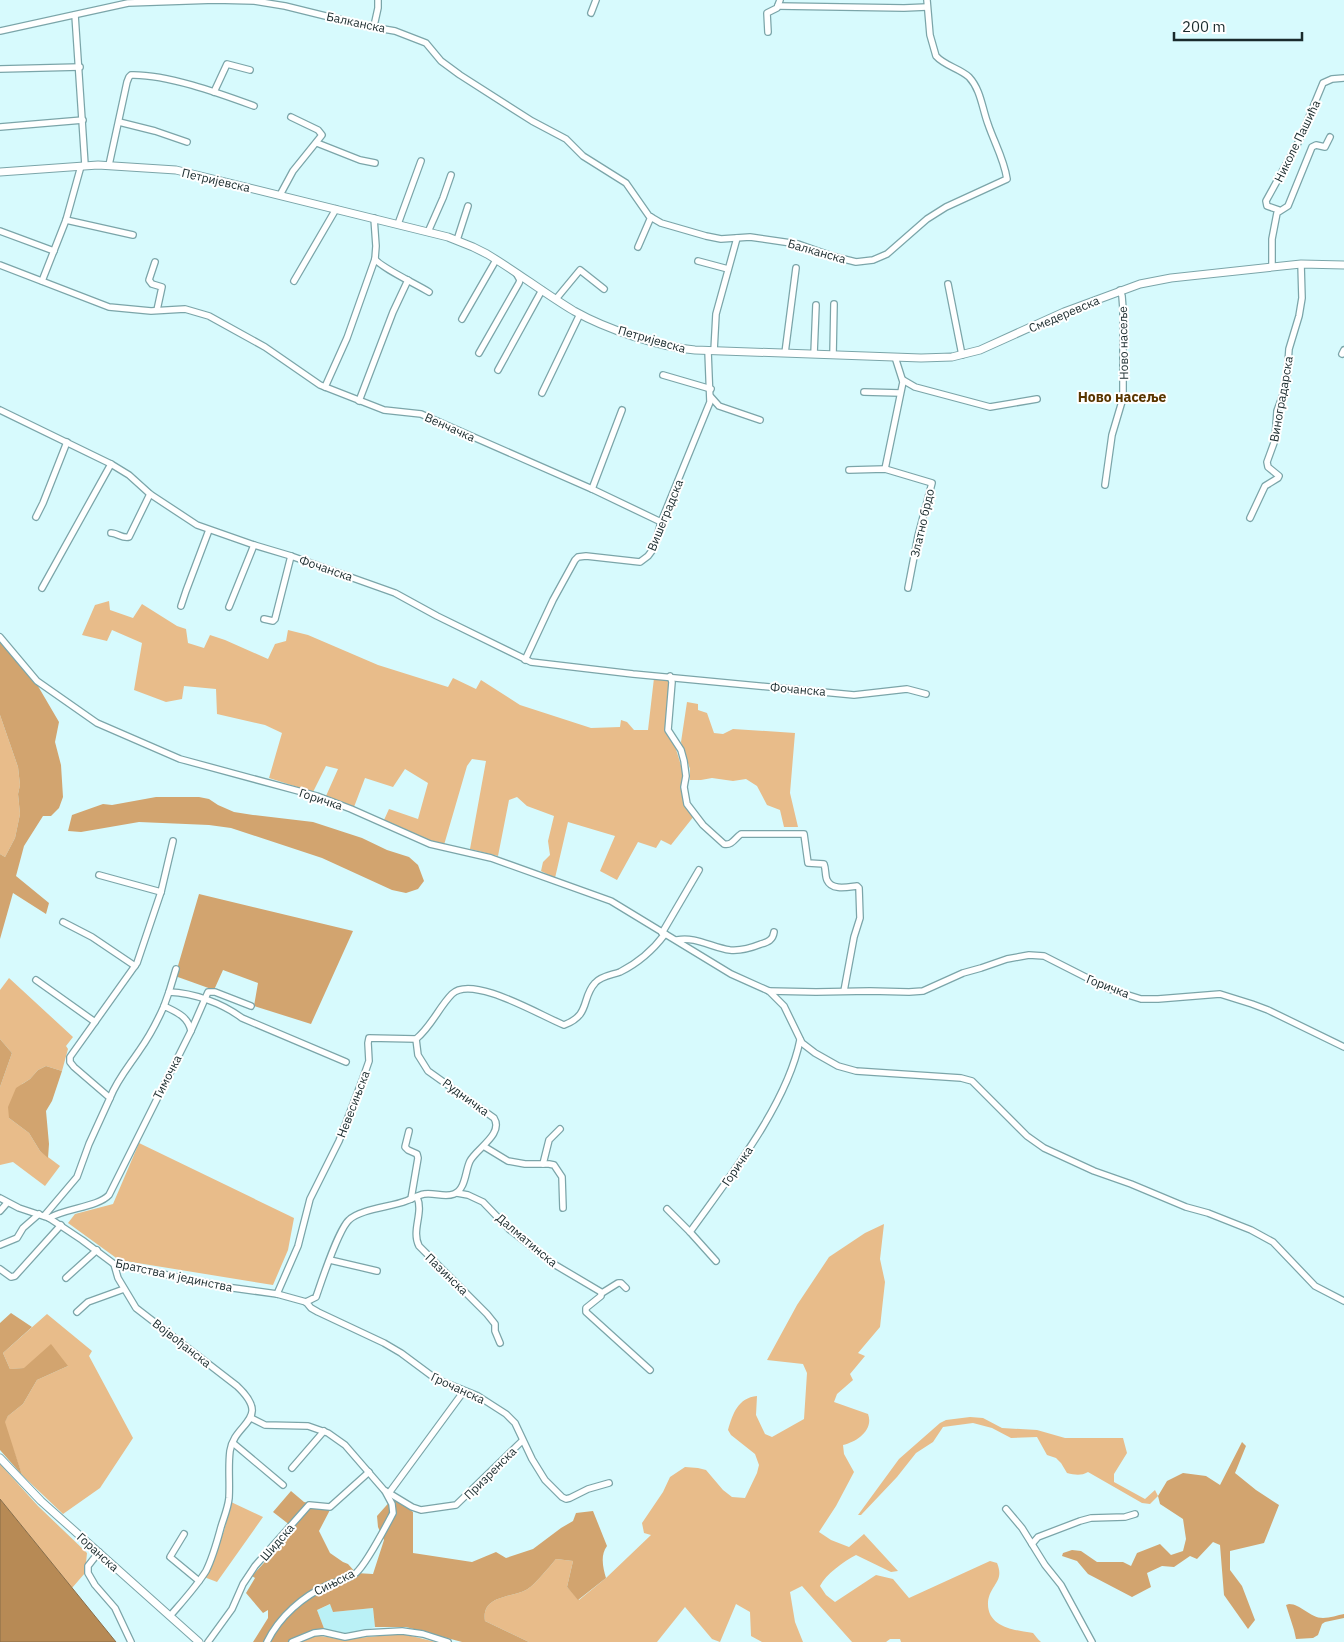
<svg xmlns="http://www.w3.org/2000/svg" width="1344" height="1642" font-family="'IBM Plex Sans',sans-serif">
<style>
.built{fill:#baf1f6}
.green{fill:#e8bc8a}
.forest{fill:#d2a46f}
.water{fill:#b78a55;stroke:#886d49}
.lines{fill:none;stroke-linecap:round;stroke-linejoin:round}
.minor-casing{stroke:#7ba5a9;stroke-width:8}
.major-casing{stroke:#7ba5a9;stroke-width:9}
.minor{stroke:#fff;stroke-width:5.5}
.major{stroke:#fff;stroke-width:7}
.labels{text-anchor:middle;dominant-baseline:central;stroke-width:4;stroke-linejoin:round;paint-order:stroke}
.street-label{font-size:12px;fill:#192a2c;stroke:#fff}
.neighbourhood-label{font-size:14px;font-weight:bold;fill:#593600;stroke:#fff}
</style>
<rect width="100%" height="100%" fill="#d7fafd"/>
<!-- built -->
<path class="built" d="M331 1604 333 1612 373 1608 375 1627 351 1634H340L325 1631 317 1610Z"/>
<!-- green -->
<g class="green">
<path d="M109 601 110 610 133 618 142 604 177 626 186 629 188 643 204 648 210 635 225 640 268 659 275 644 286 641 288 630 308 635 378 665 448 687 453 678 476 689 481 680 520 705 591 728 620 727 621 720 627 722 634 730H648L654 678 667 679 669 683 665 728 667 735 675 746 684 775 681 788 684 806 694 816 671 845 661 840 656 848 638 842 617 880 600 871 615 836 568 822 555 878 541 871 543 862 550 855 548 841 554 816 527 806 517 797 509 800 498 856 470 849 486 761 472 759 467 766 444 845 423 839 384 820 389 809 418 819 428 783 405 769 393 787 365 778 354 807 326 796 338 769 326 766 313 792 269 778 282 733 265 725 217 714 216 689 184 686 182 699 166 702 134 690 142 643 112 630 107 641 82 635 95 605Z"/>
<path d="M687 702 698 704V710L707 713 714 733 723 734 733 729 795 733 790 793 798 827H784L780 810 767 805 757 786 746 779 733 781 712 778 701 780H690V769L681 742Z"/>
<path d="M0 715 18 767 20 785 18 794 20 814 15 838 5 857 0 854Z"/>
<path d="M9 978 73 1037 66 1046 68 1049 62 1071 46 1066 38 1070 30 1079 22 1084 9 1118 29 1133 40 1151 60 1166 45 1186 13 1162 0 1165V1087L12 1053 0 1039V990Z"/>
<path d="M139 1143 294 1218 288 1250 273 1285 119 1260 68 1223 75 1214 113 1204Z"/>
<path d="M884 1224 880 1259 885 1282 880 1327 858 1353 865 1356 850 1374 853 1380 837 1394 834 1402 868 1414C874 1430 857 1442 843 1445L844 1454 854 1472 836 1506 819 1532 831 1540 849 1547 864 1534 898 1571 891 1572 856 1555C843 1562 826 1574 820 1586L826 1595 835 1602 876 1575 893 1579 909 1598 990 1561 997 1563C1005 1582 990 1584 988 1602 987 1622 1004 1628 1021 1631 1024 1632 1030 1632 1033 1633 1035 1635 1038 1640 1041 1642H901L900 1639H890L886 1642H852L802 1586 790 1592 795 1622 803 1642H762L751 1636 750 1612 736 1604 720 1642 712 1639 685 1607 657 1642H529L485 1621C481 1595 511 1598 526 1590 533 1587 550 1566 556 1559L573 1561 567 1587 579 1600 606 1578 651 1535 644 1533 642 1523 663 1492 670 1477 685 1467 698 1468 706 1470 723 1490 732 1497 745 1498 757 1473 759 1465 755 1454 731 1435 728 1430C733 1413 738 1398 757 1396L756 1415 765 1434 772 1437 804 1419 807 1373 803 1364 767 1360 797 1305 829 1257 865 1233Z"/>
<path d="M47 1314 92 1351 89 1356 133 1438 100 1488 63 1514 22 1475 4 1423 8 1416 23 1404 37 1380 68 1366 10 1369 3 1353Z"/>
<path d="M970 1417 983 1418 1002 1428 1037 1430 1065 1438H1123L1127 1453 1114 1474V1482L1145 1499 1155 1490 1158 1496 1150 1504 1142 1503 1088 1472C1081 1476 1075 1475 1067 1473L1061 1463 1056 1458 1047 1455 1037 1437 1011 1438 992 1428 973 1423 943 1427 933 1442 916 1453 897 1477 861 1515H858L899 1459 940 1423 946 1420Z"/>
<path d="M0 1464 38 1506 87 1553 85 1573 72 1588 0 1499Z"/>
<path d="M231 1502 263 1517 217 1582 204 1577 224 1531Z"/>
<path d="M403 1634 436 1642H297C314 1630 326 1639 343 1639 363 1638 383 1635 403 1634Z"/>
</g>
<!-- forest -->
<g class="forest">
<path d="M0 640 35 681 59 722 55 742 61 765 63 797 59 808 51 816H43L24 846 16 876 49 903 46 914 13 893 0 939V854L5 857 15 838 20 814 18 794 20 785 18 767 0 715Z"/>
<path d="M156 797H199L209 799 218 805 234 812 253 815 313 822 362 838 387 850 409 857 418 865 424 881 418 889 406 893 392 890 322 858 231 828 209 825 139 822 81 832 68 831 72 815 103 804 112 805Z"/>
<path d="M199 894 353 931 311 1024 254 1006 258 983 223 970 214 990 175 976Z"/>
<path d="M0 1039 12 1053 0 1087Z"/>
<path d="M46 1066 62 1071 52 1101 46 1111 49 1144 48 1158 40 1151 29 1133 9 1118 8 1107 16 1088 30 1079 38 1070Z"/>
<path d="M11 1313 32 1327 3 1353 10 1369 24 1368 51 1344 68 1366 37 1380 23 1404 8 1416 5 1422 22 1475 0 1450V1323Z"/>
<path d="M1242 1442 1246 1446 1235 1473 1256 1490 1279 1505 1264 1543 1230 1551V1570L1242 1586 1255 1620 1248 1629 1224 1595 1220 1545 1213 1542 1197 1559 1190 1556 1174 1567 1162 1566 1147 1573 1151 1587 1132 1597 1088 1574 1077 1561 1062 1556 1063 1553 1072 1550 1081 1551 1097 1562H1123L1131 1566 1137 1553 1160 1544 1171 1555 1183 1551 1186 1539 1183 1519 1160 1504 1158 1496 1167 1481 1183 1473 1206 1476 1220 1485Z"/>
<path d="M291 1491 304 1502 331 1508 319 1531 330 1553 343 1562 348 1564 356 1573 373 1574 384 1540 378 1527 377 1516 393 1498 413 1512V1553L472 1562 496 1552 506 1558 533 1549 561 1528 573 1521 576 1513 593 1511 607 1546C600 1555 603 1568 606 1578L578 1600 567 1587 573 1561 556 1559C550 1566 533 1587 526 1590 511 1598 481 1595 485 1621L529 1642H462L406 1627H375L373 1608 333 1612 330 1604 317 1610 325 1631 304 1633 290 1642H253L268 1618V1610L263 1613 246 1593 255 1578 252 1576 295 1529 273 1512Z"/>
<path d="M1289 1604C1301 1604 1310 1618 1323 1618 1330 1618 1338 1615 1344 1614V1618L1325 1622 1322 1624 1318 1635 1313 1638 1296 1639 1294 1630 1286 1605Z"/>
</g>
<!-- water -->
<path class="water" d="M0 1499 116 1642H0Z"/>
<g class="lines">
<!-- minor casing -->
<g class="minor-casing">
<g id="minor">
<path d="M778 6 904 8 927 7"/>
<path d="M591 13 596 0"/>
<path d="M75 15 85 165"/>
<path d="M374 26 378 8V0"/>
<path d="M0 31 128 3 215 0 254 1 285 6 366 26 395 31 426 43 441 61 460 75 532 121 566 139 583 156 626 183 649 216 661 223 706 236 721 239 750 237 798 244 832 256 856 262 873 260 887 254 927 219 946 207 1007 179C1004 159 994 142 988 124 982 108 981 90 969 77 959 68 945 66 936 56L930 35 927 0"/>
<path d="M768 32 767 13 777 8 780 0"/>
<path d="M0 69 80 67"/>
<path d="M214 92 227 64 250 70"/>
<path d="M119 122 155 131 187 142"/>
<path d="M0 127 83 120"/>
<path d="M317 143 360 160 375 163"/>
<path d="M109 165 127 82 129 77 131 75C167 74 221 94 254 106"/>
<path d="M280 195 293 171 322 135 318 130 291 117"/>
<path d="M1279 210 1267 206 1266 201 1299 141 1323 83 1332 79 1344 78"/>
<path d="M66 220 133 235"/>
<path d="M398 224 421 161"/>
<path d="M0 231 54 251"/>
<path d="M428 232 443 198 451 175"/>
<path d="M457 240 468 206"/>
<path d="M638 247 651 217"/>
<path d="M375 259C380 267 418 285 429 292"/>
<path d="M698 261 728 269"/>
<path d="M155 262 149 280 152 284 162 287 157 310"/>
<path d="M0 265 109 307 151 311 185 309 209 316 265 347 320 385 384 410 421 414 592 489 661 522"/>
<path d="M1272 267V239L1277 213 1288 206 1312 147 1316 145 1325 147 1330 137"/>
<path d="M42 281 66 220 81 166"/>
<path d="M294 281 336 209"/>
<path d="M948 284 962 355"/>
<path d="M556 299 580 270 604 289"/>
<path d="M462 319 496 260"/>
<path d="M714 351 716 314 737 238"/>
<path d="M479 353 519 283 520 280 516 273"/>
<path d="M785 353 796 268"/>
<path d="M814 354 816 305"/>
<path d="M1342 354 1344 350"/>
<path d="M833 355 834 304"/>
<path d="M498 370 542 290"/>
<path d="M663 375 711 389"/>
<path d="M903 380 915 387 990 407 1037 399"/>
<path d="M325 387 347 338 375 259 376 246 374 218"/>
<path d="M864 392 900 393"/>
<path d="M542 393 580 314"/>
<path d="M711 397 719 406 760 420"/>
<path d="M359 401 393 312 408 280"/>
<path d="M0 410 111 464 129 475 150 494 197 525 254 545 291 556 395 593 437 616 531 662 633 674 854 695 907 689 926 694"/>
<path d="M885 469 903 382 895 357"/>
<path d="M849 470 885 469 932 483 918 536 908 588"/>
<path d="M1105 485 1112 435 1123 398V309L1122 296 1120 290"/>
<path d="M592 489 622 410"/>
<path d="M36 517 43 503 67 442"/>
<path d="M1250 518 1265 486 1278 478 1279 476 1268 467 1267 462 1275 440 1277 411 1284 392 1287 377 1289 349 1299 316 1302 298 1301 264"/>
<path d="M111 533C117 533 123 539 129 537L150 494"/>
<path d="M42 588 111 464"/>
<path d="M181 606 186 591 209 530"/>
<path d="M229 607 254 545"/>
<path d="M264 619 273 621 275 619 291 556"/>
<path d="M0 637 37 681 97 723 180 759 317 796 351 809 430 844 491 858 611 901 731 974 769 991 784 1006 802 1043 815 1053 838 1066 856 1071 961 1078 972 1081 1027 1136 1044 1148 1094 1171 1131 1184 1186 1207 1208 1213 1251 1230 1273 1242 1315 1286 1344 1301"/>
<path d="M525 660 553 600 575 560 578 557 586 556 640 562 648 556 654 548 661 522 710 402 708 351"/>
<path d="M670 676 672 682 668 730 681 750 684 761 686 776 684 787 687 804 703 825 724 844C732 846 735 838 741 834H804L808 863 824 864C826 869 825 876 827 880 832 891 848 887 857 886L859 888 860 918 854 937 844 991"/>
<path d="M161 892 173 841"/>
<path d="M63 922 92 937 135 966"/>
<path d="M662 933 699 870"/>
<path d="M677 940C695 936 713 948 730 950 741 951 751 948 761 944 768 942 773 940 774 932"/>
<path d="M36 980 95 1022"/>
<path d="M769 991 816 992 870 991 909 992 923 991 963 973 981 968 1007 959 1029 955 1044 956 1109 989 1141 999H1158L1220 994 1252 1004 1268 1010 1344 1047"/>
<path d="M169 992 176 969"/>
<path d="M164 1006 169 992C194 993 222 1003 242 1018L346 1062"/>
<path d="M191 1031 208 992H215L251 1006"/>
<path d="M409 1131 405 1147 408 1150 417 1154 418 1158 411 1199"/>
<path d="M485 1147 508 1161 525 1164H549L554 1165 562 1177 563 1208"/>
<path d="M543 1164 549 1140 560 1129"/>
<path d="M457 1193 468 1195 483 1202 509 1229 552 1263 601 1292V1296L586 1308V1312L650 1370"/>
<path d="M417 1197C424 1213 411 1230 419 1246L487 1314 495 1324V1331L500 1343"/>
<path d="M0 1198 19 1208 49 1218 82 1240 114 1264 226 1287 277 1294 306 1302"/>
<path d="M667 1209 690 1232"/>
<path d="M0 1211 7 1203"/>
<path d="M44 1216 77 1177 89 1144 110 1098 74 1067 70 1062V1057L137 963 161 892 99 875"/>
<path d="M49 1218C66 1208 98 1207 109 1195L191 1031C188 1016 176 1012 164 1006 157 1022 149 1037 139 1051 129 1066 117 1080 110 1098"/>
<path d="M0 1245 17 1238 23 1228 39 1214"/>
<path d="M330 1260 377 1271"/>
<path d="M716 1261 690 1232C728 1179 787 1105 800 1040"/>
<path d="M114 1264 118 1278 136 1308 237 1386C273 1420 234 1422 230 1451 228 1467 230 1482 229 1498 228 1508 224 1517 221 1527 217 1542 213 1557 206 1571 196 1587 182 1602 170 1616"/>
<path d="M0 1269 11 1277 15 1276 61 1225"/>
<path d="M66 1278 97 1250"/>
<path d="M602 1293 618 1283H621L626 1288"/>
<path d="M277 1294 298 1246 310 1199 339 1141 362 1081 369 1061 368 1043 369 1038 416 1039C431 1027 439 1007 452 994 472 974 541 1016 564 1025 591 1015 581 998 595 983 601 976 612 975 620 972 638 963 653 950 665 934"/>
<path d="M306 1302 316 1297C322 1280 338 1230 349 1220 360 1209 391 1207 406 1201 412 1199 418 1195 424 1194 434 1192 444 1198 454 1194 466 1189 465 1171 470 1161 476 1149 504 1134 494 1118L428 1071 418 1055 416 1039"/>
<path d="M306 1302 311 1308 318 1312 384 1343 401 1353 436 1379 478 1396 506 1414 515 1423 532 1459 545 1480 562 1497 566 1499 570 1498 588 1489 609 1483"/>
<path d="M77 1312 88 1302 124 1289"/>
<path d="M251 1418 265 1425 308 1426 328 1433 345 1445 384 1490 412 1507 421 1510 456 1505 522 1441"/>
<path d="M233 1443 283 1485"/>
<path d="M292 1468 324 1431"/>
<path d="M389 1493 464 1391"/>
<path d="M1006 1509 1022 1528 1045 1565 1061 1585 1092 1642"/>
<path d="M184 1534 170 1557 199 1581"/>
<path d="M1032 1544 1038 1537 1080 1521 1091 1518 1125 1517 1135 1514"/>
<path d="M99 1552 88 1566V1573L95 1585 115 1608 131 1642"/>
<path d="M208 1642 232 1609 243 1584 255 1566 309 1505 330 1507 369 1472"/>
<path d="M267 1642C279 1617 303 1596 328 1585 337 1581 349 1579 356 1573 367 1563 385 1528 393 1513L392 1504 385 1491"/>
<path d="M292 1642 314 1633 323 1632 345 1637 366 1633 402 1631 423 1634 448 1642"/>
</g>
</g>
<!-- major casing -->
<g class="major-casing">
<g id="major">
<path d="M0 172 98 165 176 170 448 237 473 247 487 254C517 272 544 293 574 311 606 329 659 347 695 350L921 358 952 357 980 350 1064 312 1140 284 1171 278 1301 264 1344 265"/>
<path d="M0 1458 41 1501 199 1642"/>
</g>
</g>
<!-- minor -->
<use href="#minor" class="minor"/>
<!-- major -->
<use href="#major" class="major"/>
</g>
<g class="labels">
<!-- street labels -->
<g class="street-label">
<text transform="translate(356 22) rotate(12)">Балканска</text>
<text transform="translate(1297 141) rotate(-64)">Николе Пашића</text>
<text transform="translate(216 180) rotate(13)">Петријевска</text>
<text transform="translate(817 251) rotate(16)">Балканска</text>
<text transform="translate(1064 314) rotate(-23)">Смедеревска</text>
<text transform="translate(652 339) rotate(16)">Петријевска</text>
<text transform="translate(1123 343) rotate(-91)">Ново насеље</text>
<text transform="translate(1281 399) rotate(-80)">Виноградарска</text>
<text transform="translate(450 427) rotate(24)">Венчачка</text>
<text transform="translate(665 515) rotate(-68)">Вишеградска</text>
<text transform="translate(922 523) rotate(-77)">Златно брдо</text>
<text transform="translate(326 568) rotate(19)">Фочанска</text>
<text transform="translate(798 689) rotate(5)">Фочанска</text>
<text transform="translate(321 799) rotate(18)">Горичка</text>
<text transform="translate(1108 986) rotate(21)">Горичка</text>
<text transform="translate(167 1077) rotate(-63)">Тимочка</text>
<text transform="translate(466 1097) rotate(36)">Рудничка</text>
<text transform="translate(353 1104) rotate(-69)">Невесињска</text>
<text transform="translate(737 1166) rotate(-56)">Горичка</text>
<text transform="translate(527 1240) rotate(40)">Далматинска</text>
<text transform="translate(447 1274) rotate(44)">Пазинска</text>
<text transform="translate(174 1275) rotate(12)">Братства и јединства</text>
<text transform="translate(182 1343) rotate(38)">Војвођанска</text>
<text transform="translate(458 1388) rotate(25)">Грочанска</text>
<text transform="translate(490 1473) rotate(-45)">Призренска</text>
<text transform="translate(277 1542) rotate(-49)">Шидска</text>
<text transform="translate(98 1552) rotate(42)">Горанска</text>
<text transform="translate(334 1582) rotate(-27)">Сињска</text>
</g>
<!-- neighbourhood labels -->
<g class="neighbourhood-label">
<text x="1122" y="397">Ново насеље</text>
</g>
</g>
<!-- scale -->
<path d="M1174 32v8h128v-8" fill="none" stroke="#192a2c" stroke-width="2.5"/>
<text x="1182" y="32" font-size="15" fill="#192a2c" stroke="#ffffff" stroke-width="4" paint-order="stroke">200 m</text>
</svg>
